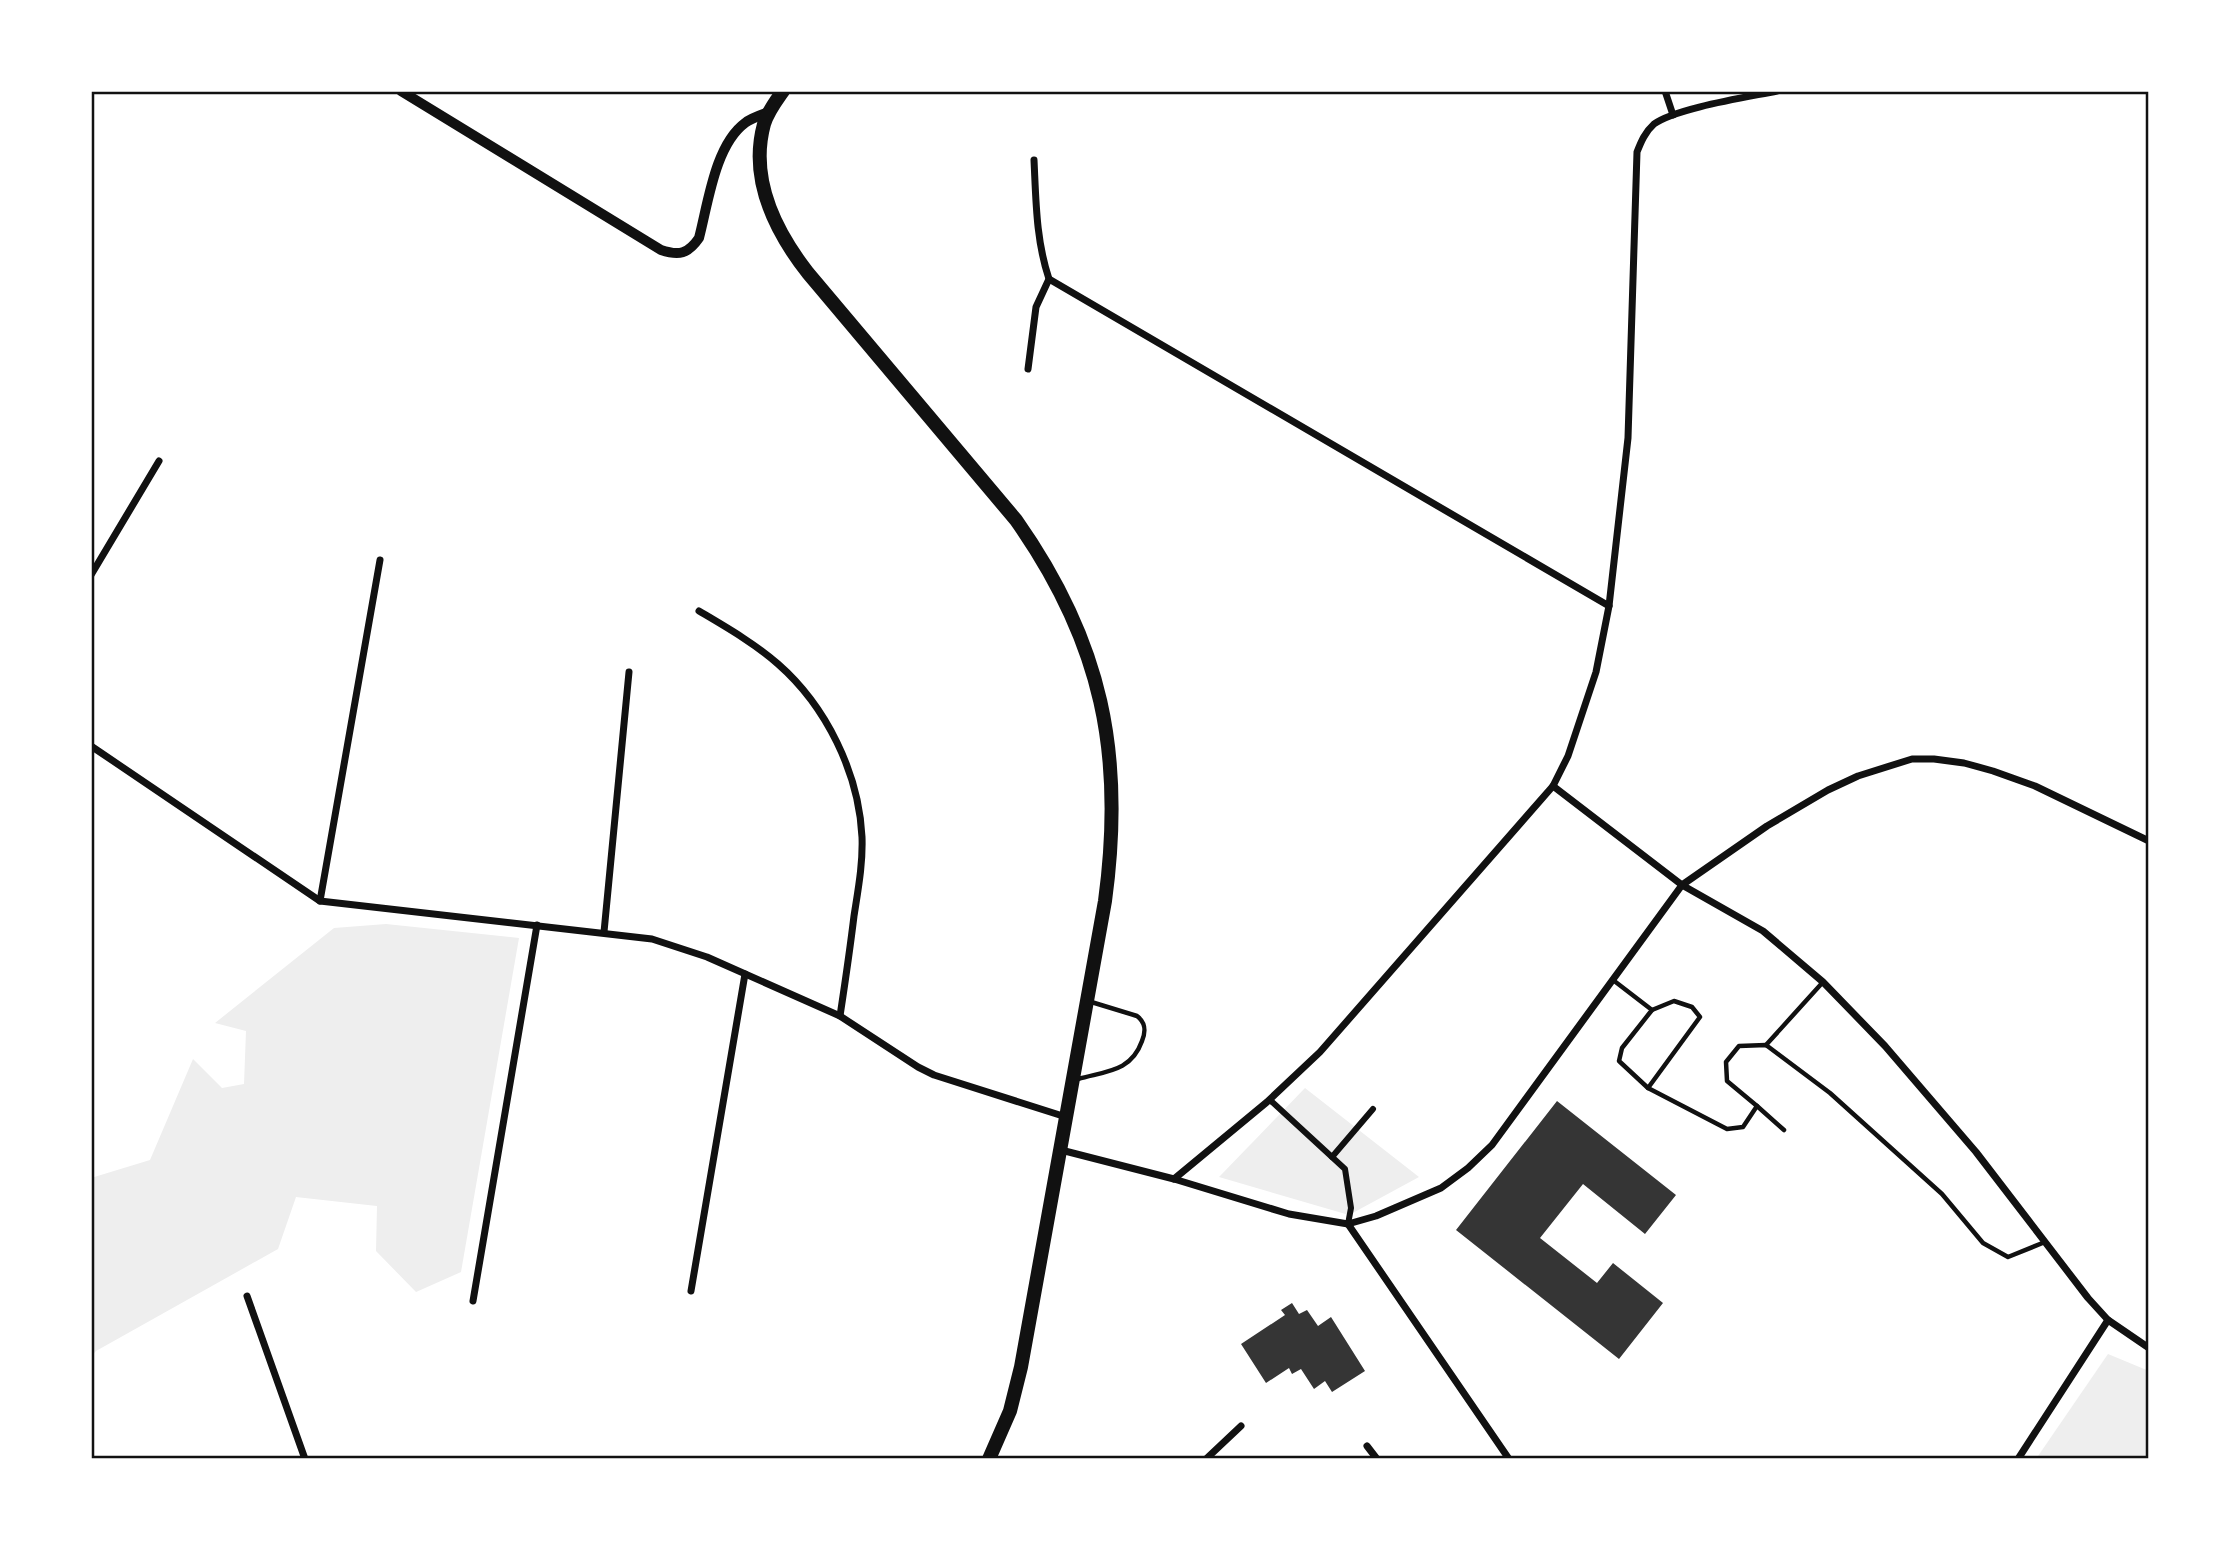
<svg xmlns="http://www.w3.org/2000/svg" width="2240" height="1550" font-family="Roboto,sans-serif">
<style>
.green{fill:#eee}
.building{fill:#353535}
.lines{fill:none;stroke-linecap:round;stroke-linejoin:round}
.service{stroke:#111;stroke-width:4.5}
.pedestrian{stroke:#111;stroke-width:6}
.minor{stroke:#111;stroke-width:7}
.tertiary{stroke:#111;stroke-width:10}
.primary{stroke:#111;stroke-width:14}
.neatline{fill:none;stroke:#111;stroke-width:2.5}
</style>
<rect width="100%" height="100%" fill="#fff"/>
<!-- green -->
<g class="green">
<path d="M386 924 519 938 461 1272 416 1292 376 1251 377 1206 296 1197 278 1249 96 1351 91 1357V1178L150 1160 193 1059 222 1088 244 1084 246 1031 215 1023 334 928Z"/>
<path d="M1305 1088 1419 1177 1349 1215 1219 1177Z"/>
<path d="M2108 1354 2149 1371V1459H2036Z"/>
</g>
<!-- building -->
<g class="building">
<path d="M1557 1101 1676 1195 1645 1234 1583 1184 1540 1238 1597 1283 1613 1263 1663 1303 1619 1359 1456 1230Z"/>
<path d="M1292 1303 1299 1314 1307 1310 1318 1326 1331 1317 1365 1371 1332 1392 1325 1381 1314 1389 1301 1369 1292 1374 1289 1368 1266 1383 1241 1344 1285 1315 1281 1310Z"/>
</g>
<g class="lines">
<!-- service -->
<g class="service">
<path d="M1613 980 1652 1010 1622 1048 1619 1061 1648 1088 1727 1129 1743 1127 1757 1106 1727 1081 1726 1062 1739 1046 1766 1045 1830 1093 1942 1194 1983 1243 2008 1257 2045 1242"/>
<path d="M1766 1045 1823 982"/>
<path d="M1078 1079C1106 1071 1131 1072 1142 1041 1146 1031 1146 1023 1137 1016L1088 1001"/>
<path d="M1648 1088 1700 1017 1692 1007 1674 1001 1652 1010"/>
<path d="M1757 1106 1784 1130"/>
</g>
<!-- pedestrian -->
<g class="pedestrian">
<path d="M1270 1100 1345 1169 1351 1208 1348 1224"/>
<path d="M1332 1157 1373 1109"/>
</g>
<!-- minor -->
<g class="minor">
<path d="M1665 91 1673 115"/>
<path d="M1049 279 1609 606"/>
<path d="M1028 369 1036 307 1049 279C1036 240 1036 201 1034 160"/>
<path d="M91 575 159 461"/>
<path d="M699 611C726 627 754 643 778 664 826 706 859 773 862 837 863 864 858 890 854 916 850 949 845 983 840 1016"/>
<path d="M91 746 320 901 652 939 707 957 840 1016 918 1067 934 1075 1066 1117"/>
<path d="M1553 786 1682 885 1763 931 1823 982 1885 1046 1976 1152 2088 1298 2108 1320 2149 1348"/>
<path d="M320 901 380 560"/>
<path d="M604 932 629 672"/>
<path d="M1061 1150 1174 1179 1289 1214 1348 1224 1376 1216 1441 1188 1468 1168 1492 1145 1682 885 1767 826 1828 790 1858 776 1912 759H1934L1964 763 1993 771 2035 786 2149 841"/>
<path d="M1174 1179 1267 1102 1320 1052 1553 786 1568 756 1596 672 1609 606 1628 438 1637 152C1641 142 1645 132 1654 124 1676 108 1748 97 1777 91"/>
<path d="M1348 1224 1509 1459"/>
<path d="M691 1291 745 974"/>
<path d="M247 1296 305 1459"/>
<path d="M473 1301 537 925"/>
<path d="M1367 1446 1377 1459"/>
<path d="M1206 1459 1241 1426"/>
<path d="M2018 1459 2108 1320"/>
</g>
<!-- tertiary -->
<path class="tertiary" d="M401 91 661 250C679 256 688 254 699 238 708 204 715 145 745 123 751 118 761 115 769 112"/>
<!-- primary -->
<path class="primary" d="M783 91C776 101 768 111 764 124 749 179 775 231 808 273L1016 520C1102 642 1125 754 1105 901L1021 1367 1010 1411 989 1459"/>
</g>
<!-- border -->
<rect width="2240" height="1550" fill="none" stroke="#ffffff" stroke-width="186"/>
<rect x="93" y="93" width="2054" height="1364" class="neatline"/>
</svg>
